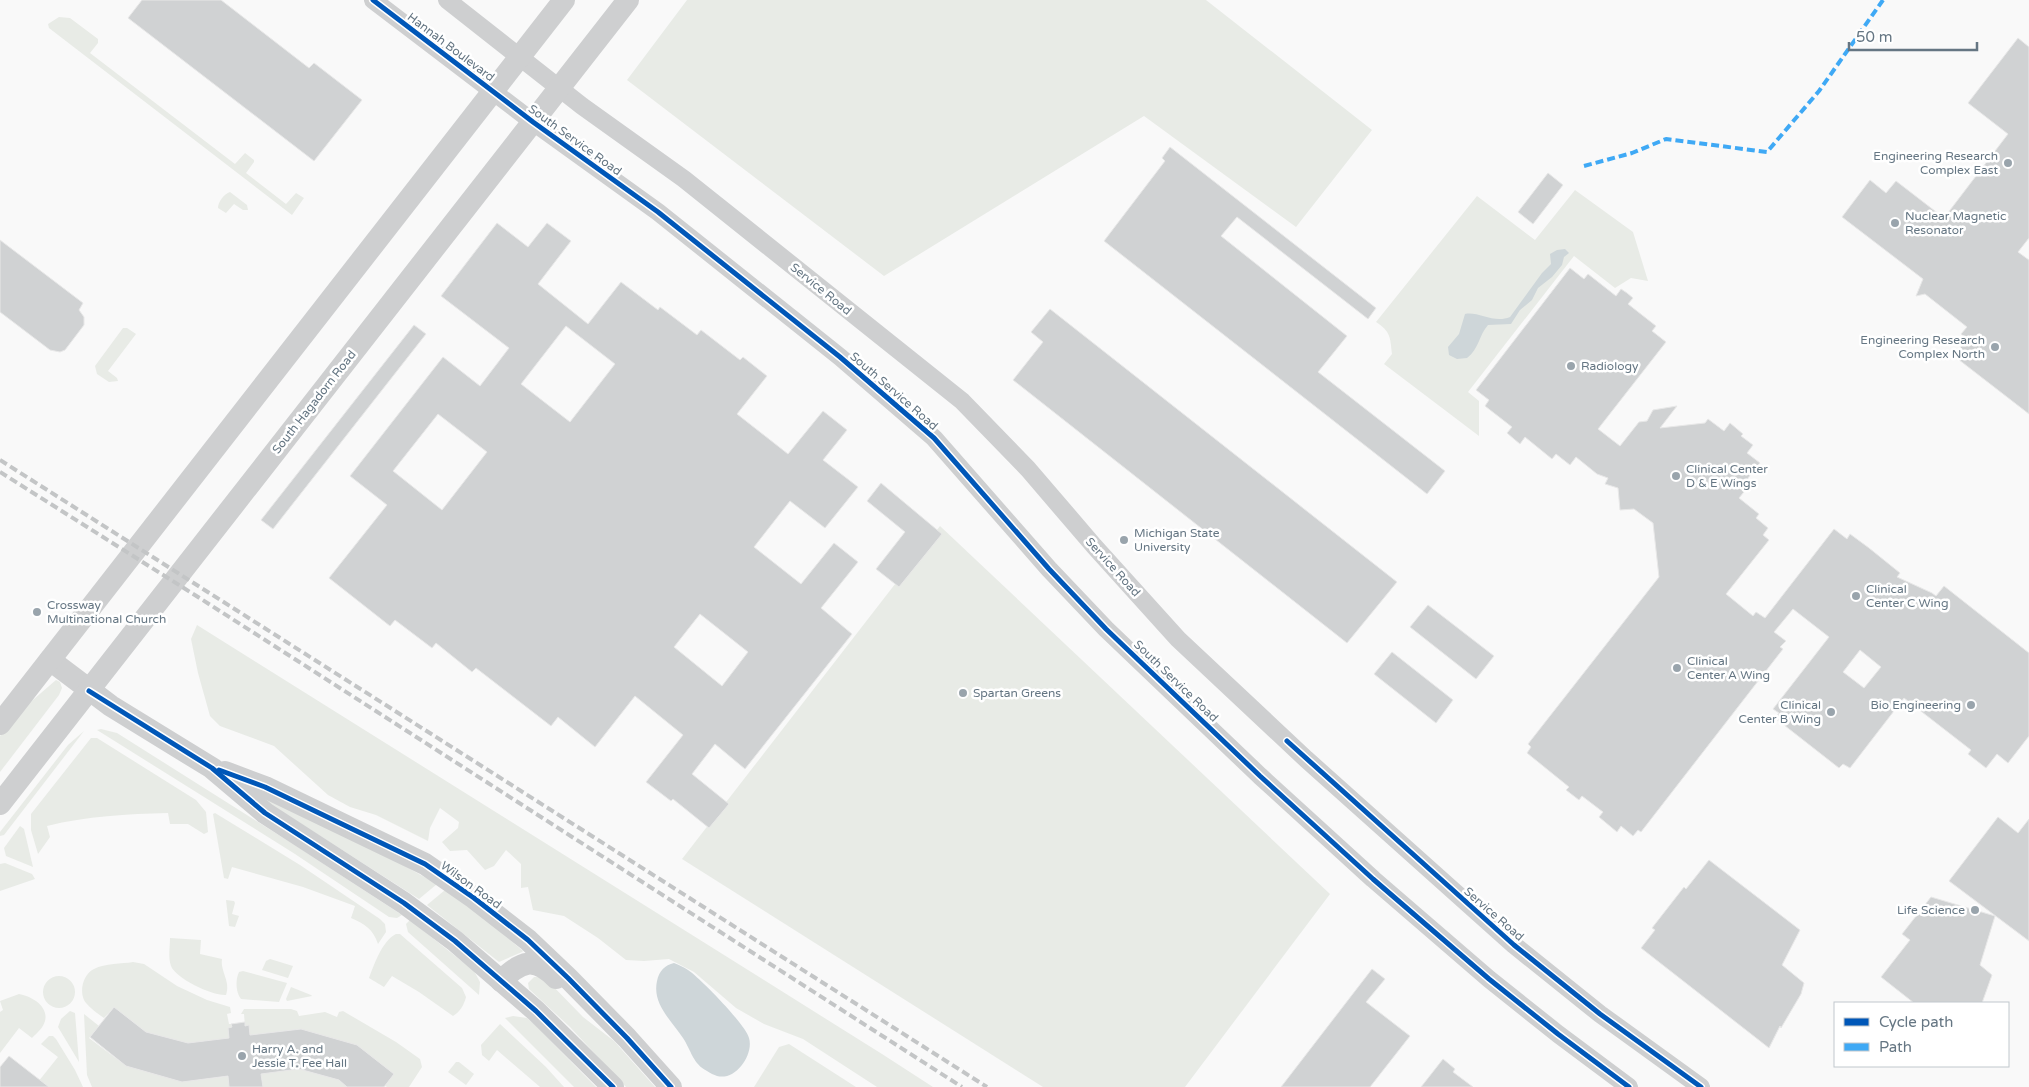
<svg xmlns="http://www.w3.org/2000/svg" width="2029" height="1087" font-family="'Varela Round',sans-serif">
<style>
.green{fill:#e8ebe6}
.water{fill:#ced6d9}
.building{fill:#d0d2d3;stroke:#e8e8e8;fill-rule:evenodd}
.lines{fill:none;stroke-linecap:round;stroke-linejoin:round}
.minor{stroke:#cecfd0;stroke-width:18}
.tertiary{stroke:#cecfd0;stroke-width:22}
.rail{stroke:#c3c5c6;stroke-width:4;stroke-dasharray:8 4;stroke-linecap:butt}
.quiet{stroke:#3fa9f5;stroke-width:4;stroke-dasharray:8 4;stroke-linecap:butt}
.cycleway-casing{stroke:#fff;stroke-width:8}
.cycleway{stroke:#0057b8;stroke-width:5}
.poi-dot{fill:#99a4ac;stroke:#fff;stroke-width:2}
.labels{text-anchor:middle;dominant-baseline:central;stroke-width:5;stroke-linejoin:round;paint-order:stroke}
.street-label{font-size:12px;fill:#657683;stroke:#fff}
.poi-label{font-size:12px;fill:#657683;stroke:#fff;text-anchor:start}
</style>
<rect width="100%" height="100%" fill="#f9f9f9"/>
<!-- green -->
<g class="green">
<path d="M687 0H1206L1372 130 1296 227 1144 116 884 276 627 80Z"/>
<path d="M59 17 70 18 98 39V43L90 53 235 164 245 153 254 160V162L246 173 286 204 296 193 304 198 292 215 49 28 48 24Z"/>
<path d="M1575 190 1633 232 1648 281 1631 278 1615 288 1574 256 1468 392 1479 401V436L1384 364 1392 354C1390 337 1391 332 1376 322L1477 196 1535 240Z"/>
<path d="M230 192 247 205 248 210H243L234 204 226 213 218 208C218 202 224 194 230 192Z"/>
<path d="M123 328H127L136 334 108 371 117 378 118 381 109 382 97 374 95 366Z"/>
<path d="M940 526 1330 894 1185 1087H1043L682 859Z"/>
<path d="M197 625 882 1054 933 1087H877L803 1039 764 1024 736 1008 694 972 669 959 644 961 626 960 598 938 564 916 533 910 528 887 521 888V864L506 850 494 866 485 870 467 850 450 851 442 842 458 828 459 822 440 808 430 828 428 841 376 815 350 807 328 795 274 746 220 726 210 716 198 673 191 639Z"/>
<path d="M56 680 60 682 62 688 59 695 0 772V736L19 712Z"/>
<path d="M101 729 117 733 293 844 402 915 397 918 389 917 295 854 97 730Z"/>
<path d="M84 731 4 835 0 836V832L68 745Z"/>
<path d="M91 738H97L196 800 206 812 208 832 204 834 188 824H170L168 813C127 814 87 816 47 826L50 837 38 854 31 830V814Z"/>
<path d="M264 795 354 838 437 884 419 899 264 800Z"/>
<path d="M215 813 300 865 380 919 385 924 386 932 378 944C373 929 365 924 351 918L355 906 303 887 232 867 228 879 224 878 213 814Z"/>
<path d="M20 826 24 829 33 867 6 856 4 848Z"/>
<path d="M5 863 32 874 35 879 0 891V864Z"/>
<path d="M445 890 475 910 523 951 522 952 499 962 427 905Z"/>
<path d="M226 900 234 901 235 903 232 914 239 916 235 927 229 926Z"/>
<path d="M410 920 474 971 480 982 479 995 408 932 406 924Z"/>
<path d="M396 934H400L408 941 462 988 466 997C464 1005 460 1012 453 1016L419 992 392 976 384 987 369 978C374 965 382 941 396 934Z"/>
<path d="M170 938 201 940 200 954 222 959C220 971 231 982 226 995 213 996 176 979 171 966 168 958 170 946 170 938Z"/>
<path d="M270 959 293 966 288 978 262 970 266 961Z"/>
<path d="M133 962 144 964 177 986 207 1000 230 1007 231 1013 227 1014 229 1024H231L232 1027 228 1028 229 1038 188 1043 146 1032 114 1007 104 1018C98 1014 91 1009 86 1003 78 993 83 974 94 969 105 963 122 964 133 962Z"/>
<path d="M243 971 287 983 279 1002 241 999C236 993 235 980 239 972Z"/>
<circle cx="59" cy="992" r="16"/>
<path d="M534 977H544L583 1017 614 1041 655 1087H626L570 1027 529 989 528 983Z"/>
<path d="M291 987 311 995 312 996 287 1001 286 999Z"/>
<path d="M19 994C31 996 49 1006 45 1021 43 1028 37 1033 32 1038L19 1028 0 1053V1012L3 1010 0 1001Z"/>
<path d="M244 1009H291L297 1011 299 1016 325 1012 337 1017 339 1012 343 1011 396 1042 420 1059 422 1067 409 1087H387L385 1086 394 1074 357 1045 301 1029 250 1035 249 1026H245L244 1014H241Z"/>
<path d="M70 1011 75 1013 79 1062 58 1027 61 1019Z"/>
<path d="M84 1014 99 1026 89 1038 126 1066 182 1082 231 1076 229 1087H92L87 1075Z"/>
<path d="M513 1016 527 1018 534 1024 596 1087H574L505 1018Z"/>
<path d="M500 1024 546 1067 564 1087H540L497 1050 489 1061 482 1055 481 1045Z"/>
<path d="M49 1036H53L56 1039 75 1070 83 1087H34L58 1057 41 1044Z"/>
<path d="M789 1044 856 1087H754L779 1047Z"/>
<path d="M456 1062H459L474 1074 466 1085 448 1072Z"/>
<path d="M299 1069 339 1080 347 1087H263L262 1079 259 1078V1074Z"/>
</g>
<!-- water -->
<g class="water">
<path d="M1565 249 1569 253 1564 257 1562 265 1552 277 1538 288 1532 300 1520 310 1511 324 1488 325C1479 335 1479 349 1467 358L1457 359 1449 355 1448 347 1459 334 1465 314C1478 311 1494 324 1510 317L1542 273 1551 264 1550 254 1557 250Z"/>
<path d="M674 963C679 965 684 967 688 970 700 978 746 1025 749 1038 754 1054 736 1081 717 1076 714 1075 710 1073 707 1071 693 1064 691 1050 683 1038 671 1020 652 1004 657 981 659 971 665 965 674 963Z"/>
</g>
<!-- building -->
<g class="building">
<path d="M142 0H221L309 68 314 63 362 100 314 161 128 18Z"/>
<path d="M2018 38 2029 47V238L2018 252 2029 260V414L1954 356 1967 339 1961 334 1967 327 1925 294 1916 296 1923 279 1842 217 1870 180 1886 193 1896 181 1944 218 2008 134 1968 103Z"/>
<path d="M1170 147 1376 308 1368 319 1237 217 1221 236 1347 336 1318 372 1445 471 1427 494 1104 241 1165 161 1162 158Z"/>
<path d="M1548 173 1563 185 1533 224 1518 212Z"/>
<path d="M497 223 528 247 547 223 571 241 538 284 588 324 621 282 658 310 660 307 697 335 701 330 740 360 743 357 767 376 737 414 788 454 823 411 847 430 823 460 858 487 825 528 790 501 754 547 801 584 834 543 858 562 821 608 852 634 745 769 715 744 692 774 729 804 709 828 673 799 671 801 646 782 683 735 635 696 595 747 558 717 551 726 476 668 472 672 436 643 432 648 395 620 390 626 329 578 387 505 350 476 443 357 480 386 509 348 441 296ZM566 326 615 364 570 422 521 384ZM438 414 487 452 442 510 393 471ZM700 614 748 652 722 686 674 647Z"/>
<path d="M0 240 83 303 79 310 84 317V325L65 350 60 352 50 350 0 312Z"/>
<path d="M1570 268 1584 279 1588 274 1616 296 1621 289 1627 293 1633 298 1628 304 1656 326 1652 331 1666 342 1598 429 1620 446 1639 422 1647 421 1653 410 1677 406 1660 428 1705 423 1708 419 1724 431 1730 423 1743 434 1741 436 1753 445 1747 453 1760 463 1748 478 1752 482 1739 498 1759 514 1756 518 1768 528 1763 535 1769 540 1726 594 1753 616 1756 612 1765 618 1834 529 1847 539 1850 534 1869 548 1900 573 1897 577 1932 593 1936 596 1944 586 2029 653V736L2008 763 1997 754 1986 768 1968 754 1971 750 1904 698 1850 768 1843 764 1839 768 1775 718 1779 713 1773 709 1829 637 1793 609 1774 632 1786 641 1780 647 1783 649 1641 832 1638 830 1633 836 1621 826 1617 832 1599 817 1603 812 1582 796 1579 800 1566 790 1569 787 1527 753 1531 747 1528 744 1659 577 1653 523 1634 509 1620 510 1618 488 1605 484 1608 478 1597 474 1576 457 1570 465 1556 454 1552 459 1525 437 1520 444 1514 439 1507 433 1512 427 1485 406 1489 400 1476 390ZM1860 650 1881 667 1864 688 1843 672Z"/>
<path d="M1050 309 1397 582 1347 643 1013 380 1043 342 1031 332Z"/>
<path d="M414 325 426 334 273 529 261 520Z"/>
<path d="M881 483 942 534 899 587 876 569 905 532 867 501Z"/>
<path d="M1428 605 1494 656 1476 679 1410 627Z"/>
<path d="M1392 652 1453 700 1436 723 1374 674Z"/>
<path d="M1998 817 2018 833 2029 819V941L1949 881Z"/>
<path d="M1709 860 1800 930 1782 965 1804 983 1801 994 1781 1028 1780 1026 1769 1048 1641 948 1655 930 1652 928 1684 887 1686 889Z"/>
<path d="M1931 897 1995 916 1980 965 1992 975 1982 1003H1914L1881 977 1910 940 1902 934Z"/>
<path d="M1372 969 1385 979 1366 1002 1410 1036 1370 1087H1281Z"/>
<path d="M114 1007 146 1032 188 1043 229 1038 228 1028 232 1027 231 1024 245 1022V1026L249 1025 250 1035 301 1029 357 1045 394 1074 384 1087H347L339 1080 299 1069 261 1074 263 1087H229L228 1076 182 1082 126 1066 90 1037Z"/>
<path d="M9 1056 27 1070 49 1087H0V1067Z"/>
<path d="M1443 1059 1455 1069 1453 1072 1473 1087H1421Z"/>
</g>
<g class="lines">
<!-- minor -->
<g class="minor">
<path d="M373 0 533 122 658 212 840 357 934 438 1049 569 1106 629 1260 776 1373 879 1489 979 1558 1034 1629 1087"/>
<path d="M447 0 582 106 684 179 962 401 1028 469 1094 546 1178 639 1306 759 1514 945 1600 1014 1701 1087"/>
</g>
<!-- tertiary -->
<g class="tertiary">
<path d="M50 660 111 706 212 768 265 813 404 903 455 941 536 1011 613 1087"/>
<path d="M0 724 564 0"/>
<path d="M225 772 265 787 425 864 474 898 528 940 568 978 627 1038 671 1087"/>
<path d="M0 804 628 0"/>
<path d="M501 981C521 961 534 956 556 978"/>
</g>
<!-- rail -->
<g class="rail">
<path d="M0 460 987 1087"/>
<path d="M0 472 198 597 962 1087"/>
</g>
<!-- quiet -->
<path class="quiet" d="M1584 166 1632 153 1666 139 1767 152 1819 91 1883 0"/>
<!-- cycleway casing -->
<g class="cycleway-casing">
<g id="cycleway">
<path d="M373 0 533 122 658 212 840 357 934 438 1049 569 1106 629 1260 776 1373 879 1489 979 1558 1034 1629 1087"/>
<path d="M89 691 212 768 265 813 404 903 455 941 536 1011 613 1087"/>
<path d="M1287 741 1514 945 1600 1014 1701 1087"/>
<path d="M219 770 265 787 425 864 474 898 528 940 568 978 627 1038 671 1087"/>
</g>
</g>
<!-- cycleway -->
<use href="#cycleway" class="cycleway"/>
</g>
<!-- markers -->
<g class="poi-dot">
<circle cx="2008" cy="163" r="5"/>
<circle cx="1895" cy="223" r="5"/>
<circle cx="1995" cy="347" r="5"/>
<circle cx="1571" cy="366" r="5"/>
<circle cx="1676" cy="476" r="5"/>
<circle cx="1124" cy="540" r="5"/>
<circle cx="1856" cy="596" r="5"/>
<circle cx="37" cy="612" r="5"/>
<circle cx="1677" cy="668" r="5"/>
<circle cx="963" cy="693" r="5"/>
<circle cx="1971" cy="705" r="5"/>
<circle cx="1831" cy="712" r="5"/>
<circle cx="1975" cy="910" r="5"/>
<circle cx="242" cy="1056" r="5"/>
</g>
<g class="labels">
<!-- street labels -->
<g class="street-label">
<text transform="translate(451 47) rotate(37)">Hannah Boulevard</text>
<text transform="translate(575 140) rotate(36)">South Service Road</text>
<text transform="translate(821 289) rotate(39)">Service Road</text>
<text transform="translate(894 391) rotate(41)">South Service Road</text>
<text transform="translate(314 402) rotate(-52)">South Hagadorn Road</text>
<text transform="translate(1113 567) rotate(48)">Service Road</text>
<text transform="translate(1176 681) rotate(44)">South Service Road</text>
<text transform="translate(471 885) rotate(36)">Wilson Road</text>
<text transform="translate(1494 914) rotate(41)">Service Road</text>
</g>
<!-- poi labels -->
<g class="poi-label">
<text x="1998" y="156" text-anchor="end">Engineering Research<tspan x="1998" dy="14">Complex East</tspan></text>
<text x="1905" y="216">Nuclear Magnetic<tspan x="1905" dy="14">Resonator</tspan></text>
<text x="1985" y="340" text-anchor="end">Engineering Research<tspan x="1985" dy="14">Complex North</tspan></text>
<text x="1581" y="366">Radiology</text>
<text x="1686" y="469">Clinical Center<tspan x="1686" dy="14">D &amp; E Wings</tspan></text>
<text x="1134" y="533">Michigan State<tspan x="1134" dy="14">University</tspan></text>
<text x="1866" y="589">Clinical<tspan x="1866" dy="14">Center C Wing</tspan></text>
<text x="47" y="605">Crossway<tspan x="47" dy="14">Multinational Church</tspan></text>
<text x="1687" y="661">Clinical<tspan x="1687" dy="14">Center A Wing</tspan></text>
<text x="973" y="693">Spartan Greens</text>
<text x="1821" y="705" text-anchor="end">Clinical<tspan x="1821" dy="14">Center B Wing</tspan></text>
<text x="1961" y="705" text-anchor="end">Bio Engineering</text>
<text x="1965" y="910" text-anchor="end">Life Science</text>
<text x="252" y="1049">Harry A. and<tspan x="252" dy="14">Jessie T. Fee Hall</tspan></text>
</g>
</g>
<!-- legend -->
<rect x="1834" y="1002" width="175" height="65" fill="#ffffff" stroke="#c1c8cd"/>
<rect x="1844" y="1018" width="25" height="8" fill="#0057b8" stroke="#c1c8cd"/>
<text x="1879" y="1027" font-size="15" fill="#657683">Cycle path</text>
<rect x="1844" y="1043" width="25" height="8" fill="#3fa9f5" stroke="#c1c8cd"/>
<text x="1879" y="1052" font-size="15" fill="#657683">Path</text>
<!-- scale -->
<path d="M1849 42v8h128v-8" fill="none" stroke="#657683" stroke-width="2.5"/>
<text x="1856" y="42" font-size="15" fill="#657683" stroke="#ffffff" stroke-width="4" paint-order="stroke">50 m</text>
</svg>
